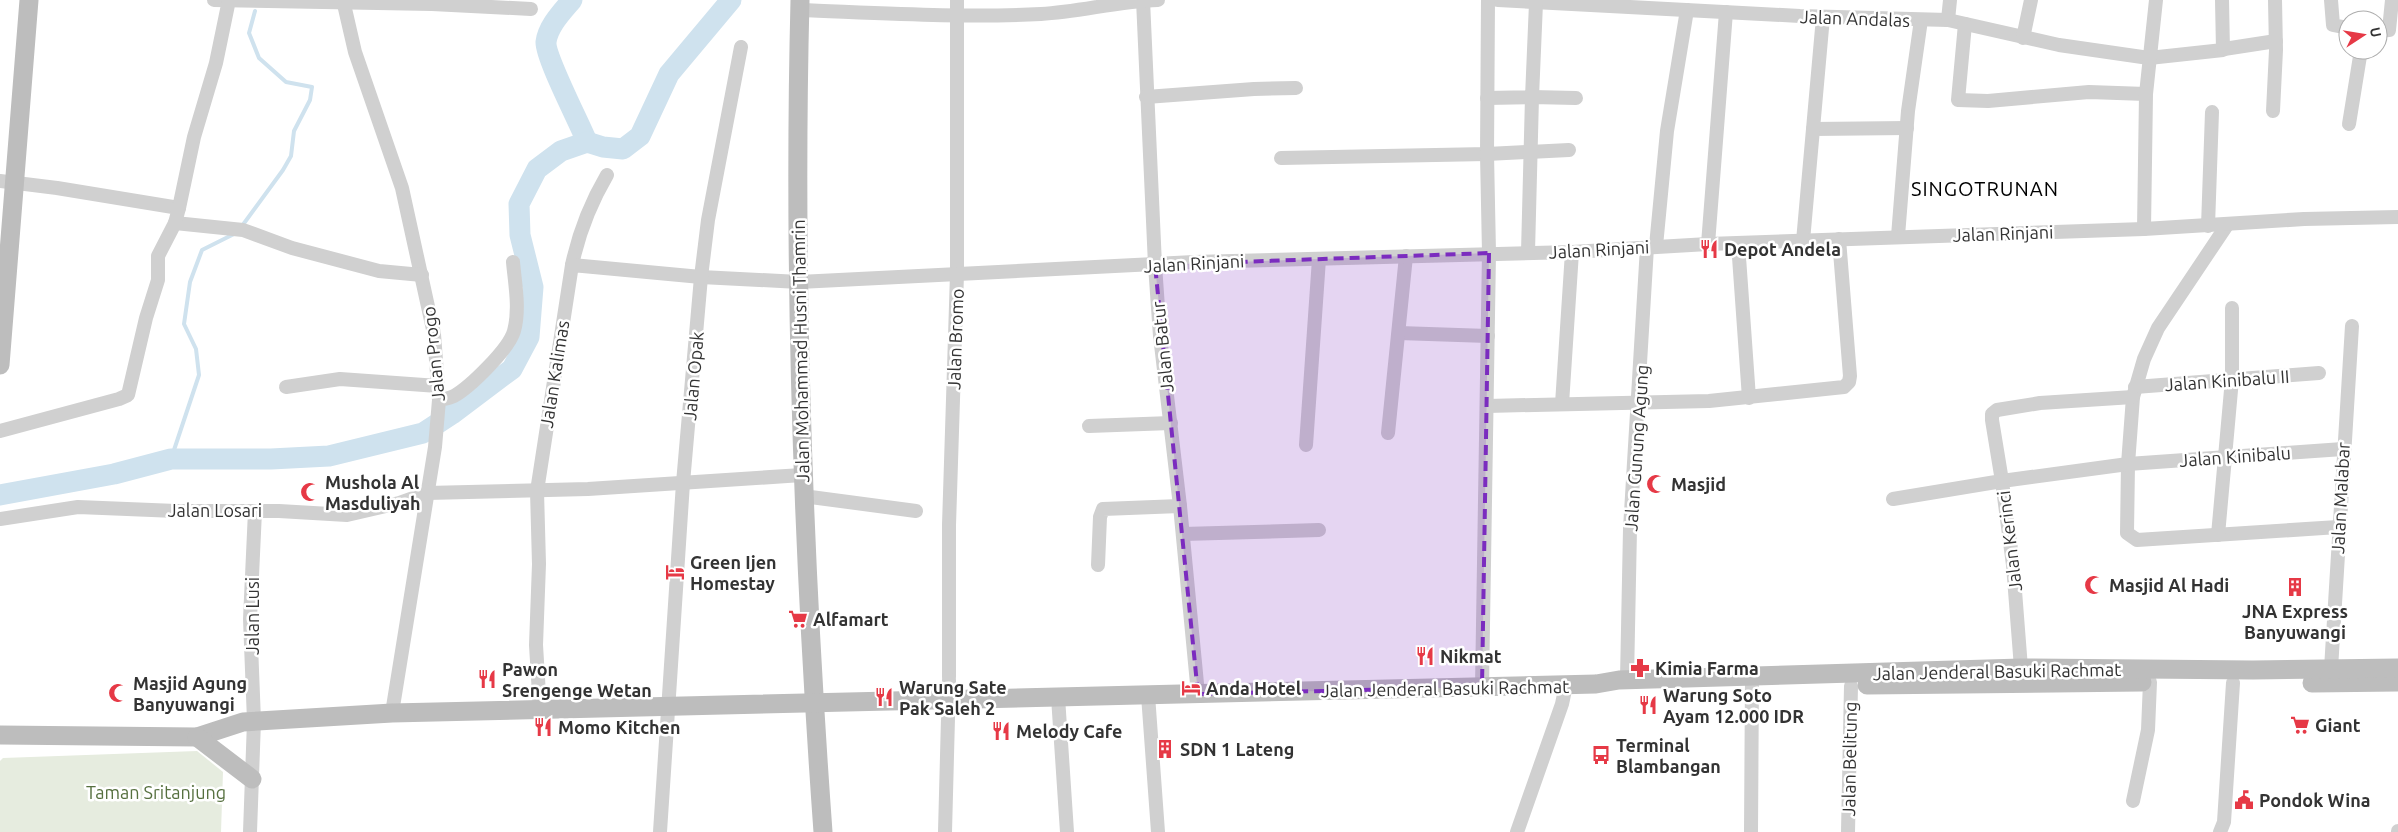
<svg xmlns="http://www.w3.org/2000/svg" width="2398" height="832" font-family="Ubuntu,sans-serif">
<style>
.green{fill:#e6ecdf}
.lines{fill:none;stroke-linecap:round;stroke-linejoin:round}
.stream{stroke:#cfe2ee;stroke-width:4}
.river{stroke:#cfe2ee;stroke-width:21}
.street{stroke:#d0d0d0;stroke-width:14}
.secondary{stroke:#bdbdbd;stroke-width:19}
.marked{fill:#7b2cbf;fill-opacity:0.2;stroke:#7b2cbf;stroke-width:4;stroke-dasharray:10 6;stroke-linejoin:round}
.labels{text-anchor:middle;dominant-baseline:central;stroke-width:5;stroke-linejoin:round;paint-order:stroke}
.street-label{font-size:18px;fill:#333;stroke:#fff}
.poi-label{font-size:18px;font-weight:bold;fill:#333;stroke:#fff;text-anchor:start}
.park-label{font-size:18px;fill:#56703f;stroke:#fff}
.quarter-label{font-size:20px;letter-spacing:1px;fill:#000;stroke:#fff}
</style>
<rect width="100%" height="100%" fill="#fff"/>
<!-- green -->
<path class="green" d="M197 751 223 772 221 832H0V761L3 758Z"/>
<g class="lines">
<!-- stream -->
<g class="stream">
<path d="M242 226 283 170 291 156 294 131 310 100 312 87 286 82 259 58 249 33 255 11"/>
<path d="M171 459 199 375 196 349 184 324 190 282 202 250 236 233"/>
</g>
<!-- river -->
<g class="river">
<path d="M572 0C562 12 548 26 546 42 545 57 580 124 587 142"/>
<path d="M0 495 114 474 171 459H271L329 456 423 433 452 414 512 369 529 337 533 287 520 235 519 204 537 169 561 151 587 142 603 147 623 149 640 136 669 74 731 0"/>
</g>
<!-- street -->
<g class="street">
<path d="M214 0 432 4 531 9"/>
<path d="M343 0 355 52 402 188 434 334 439 400 435 447 392 713"/>
<path d="M1143 0 1155 265 1160 336 1180 506 1198 694"/>
<path d="M1498 0 1800 16 1948 20 2059 45 2149 58 2223 50 2222 0"/>
<path d="M2331 0 2333 25 2348 28"/>
<path d="M800 10C880 13 960 18 1041 14 1080 12 1118 1 1158 0"/>
<path d="M1948 20 1950 0"/>
<path d="M1965 24 1958 100 1988 101 2089 92 2146 94"/>
<path d="M2378 31 2389 30 2392 0"/>
<path d="M2023 38 2031 0"/>
<path d="M2224 49 2276 41"/>
<path d="M1146 97 1254 89 1296 88"/>
<path d="M1487 98 1532 97 1536 3"/>
<path d="M2273 111 2276 50 2275 0"/>
<path d="M2349 124 2361 50"/>
<path d="M1813 129 1907 128"/>
<path d="M1281 158 1487 154 1569 150"/>
<path d="M0 181 57 188 179 208"/>
<path d="M175 223 243 230 292 248 379 271 422 275"/>
<path d="M2227 225 2158 328 2144 359 2133 397 2128 464 2127 533 2137 540 2338 527"/>
<path d="M2208 226 2212 112"/>
<path d="M2144 229 2146 94 2156 0"/>
<path d="M1898 236 1908 111 1921 20"/>
<path d="M1803 241 1823 17"/>
<path d="M1738 243 1749 398"/>
<path d="M1708 244 1726 12"/>
<path d="M1656 246 1667 131 1687 10"/>
<path d="M1528 252 1532 97 1576 98"/>
<path d="M572 265C579 232 590 204 607 175"/>
<path d="M1399 333 1488 336"/>
<path d="M286 387 340 379 438 386"/>
<path d="M2135 387 2319 373"/>
<path d="M439 400C444 399 450 398 454 396 470 387 509 349 514 331 520 309 515 284 513 262"/>
<path d="M1562 404 1572 252"/>
<path d="M1487 406 1709 401 1844 387 1849 382 1850 376 1839 239"/>
<path d="M1089 426 1171 423"/>
<path d="M0 431 119 399 128 395 146 318 158 280V256L175 223 179 208 194 137 216 63 229 0"/>
<path d="M1388 433 1406 256"/>
<path d="M1306 445 1319 259"/>
<path d="M803 496 916 511"/>
<path d="M1893 499 2002 481 1992 420V414L1997 410 2040 403 2133 397"/>
<path d="M0 519 78 507 176 511H279L347 515 399 503 427 493 588 489 802 475"/>
<path d="M1183 534 1319 530"/>
<path d="M2218 535 2232 379V308"/>
<path d="M1098 565 1100 517 1103 509 1180 506"/>
<path d="M2021 668 2013 565 2002 481 2128 464 2343 449"/>
<path d="M2331 669 2352 326"/>
<path d="M949 677V525L957 274V0"/>
<path d="M1627 679 1630 529 1647 247"/>
<path d="M1482 687 1489 253 1487 154 1488 0"/>
<path d="M1148 695 1158 832"/>
<path d="M1058 697 1067 832"/>
<path d="M540 711 536 645 539 564 537 491 572 265 701 277 799 282 1194 262 1572 252 1708 244 2144 229 2304 219 2398 217"/>
<path d="M2133 801 2148 730 2150 682"/>
<path d="M250 832 254 721 250 619 255 511"/>
<path d="M660 832 683 483 701 277 708 220 741 47"/>
<path d="M945 832 949 680"/>
<path d="M1517 832 1562 704 1566 685"/>
<path d="M1751 832 1752 675"/>
<path d="M1848 832 1851 686"/>
<path d="M2220 832 2224 822 2233 683"/>
<path d="M2398 832V831"/>
</g>
<!-- secondary -->
<g class="secondary">
<path d="M800 0C793 278 803 555 823 832"/>
<path d="M0 365 29 0"/>
<path d="M2312 683 2398 682"/>
<path d="M1867 685 2142 682"/>
<path d="M0 735 197 737 243 722 392 713 1596 684 1619 680 2021 668 2253 670 2398 668"/>
<path d="M197 737 252 779"/>
</g>
</g>
<!-- marked area -->
<path class="marked" d="M1489 253 1482 687 1198 694 1155 265Z"/>
<!-- icons -->
<defs>
<g id="restaurant-bare" transform="scale(1.5)"><path d="M-5-6h1v4h1v-4h1v4h1v-4h1v5L-1.5 .5V6h-2V.5L-5-1ZM5-6V6H3V1.5H1.5Q1.5-4 5-6Z" fill="#e63946" stroke="#fff" stroke-width="2.5" paint-order="stroke"/></g>
<g id="mosque-bare" transform="scale(1.5)"><path d="M3.5-4.9A6 6 0 1 0 3.5 4.9A5 5 0 1 1 3.5-4.9Z" fill="#e63946" stroke="#fff" stroke-width="2.5" paint-order="stroke"/></g>
<g id="hotel-bare" transform="scale(1.5)"><path d="M-6-4.5h1.5V1H6V5H4.5V3h-9V5H-6ZM-4 0a1.8 1.8 0 1 1 3.6 0ZM.5 0V-2.5h3Q6-2.5 6 0Z" fill="#e63946" stroke="#fff" stroke-width="2.5" paint-order="stroke"/></g>
<g id="building-bare" transform="scale(1.5)"><path d="M-4-6H4V6H1V3H-1V6H-4ZM-2.5-4.3h1.7v1.8h-1.7ZM.8-4.3h1.7v1.8H.8ZM-2.5-1h1.7V.8h-1.7ZM.8-1h1.7V.8H.8Z" fill="#e63946" stroke="#fff" stroke-width="2.5" paint-order="stroke"/></g>
<g id="supermarket-bare" transform="scale(1.5)"><path d="M-6-5.5h2.5l.6 2H6L4.5 2H-2.5L-4.4-4H-6ZM-1.5 3.2a1.3 1.3 0 1 0 .1 0ZM3 3.2a1.3 1.3 0 1 0 .1 0Z" fill="#e63946" stroke="#fff" stroke-width="2.5" paint-order="stroke"/></g>
<g id="pharmacy-bare" transform="scale(1.5)"><path d="M-2-6h4v4h4v4h-4v4h-4v-4h-4v-4h4Z" fill="#e63946" stroke="#fff" stroke-width="2.5" paint-order="stroke"/></g>
<g id="bus-bare" transform="scale(1.5)"><path d="M-5-6H5V4H4V6H2V4H-2V6H-4V4H-5ZM-3.5-4V0h7V-4ZM-3.5 1.2v1.5H-2V1.2ZM2 1.2v1.5H3.5V1.2Z" fill="#e63946" stroke="#fff" stroke-width="2.5" paint-order="stroke"/></g>
<g id="civic-bare" transform="scale(1.5)"><path d="M-.6-6.5H3V-4.5H.6V-3L4-1V1h2V6H-6V1h2V-1L-.6-3ZM-1.2 2.5V6h2.4V2.5Z" fill="#e63946" stroke="#fff" stroke-width="2.5" paint-order="stroke"/></g>
</defs>
<g fill-rule="evenodd">
<use href="#restaurant-bare" x="1709" y="249"/>
<use href="#mosque-bare" x="1656" y="484"/>
<use href="#mosque-bare" x="310" y="492"/>
<use href="#hotel-bare" x="675" y="572"/>
<use href="#mosque-bare" x="2094" y="585"/>
<use href="#building-bare" x="2295" y="587"/>
<use href="#supermarket-bare" x="798" y="619"/>
<use href="#restaurant-bare" x="1425" y="656"/>
<use href="#pharmacy-bare" x="1640" y="668"/>
<use href="#restaurant-bare" x="487" y="679"/>
<use href="#hotel-bare" x="1191" y="688"/>
<use href="#mosque-bare" x="118" y="693"/>
<use href="#restaurant-bare" x="884" y="697"/>
<use href="#restaurant-bare" x="1648" y="705"/>
<use href="#supermarket-bare" x="2300" y="725"/>
<use href="#restaurant-bare" x="543" y="727"/>
<use href="#restaurant-bare" x="1001" y="731"/>
<use href="#building-bare" x="1165" y="749"/>
<use href="#bus-bare" x="1601" y="755"/>
<use href="#civic-bare" x="2244" y="800"/>
</g>
<g class="labels">
<!-- street labels -->
<g class="street-label">
<text transform="translate(1855 18) rotate(2)">Jalan Andalas</text>
<text transform="translate(2003 233) rotate(-2)">Jalan Rinjani</text>
<text transform="translate(1599 249) rotate(-3)">Jalan Rinjani</text>
<text transform="translate(1194 263) rotate(-3)">Jalan Rinjani</text>
<text transform="translate(955 339) rotate(-88)">Jalan Bromo</text>
<text transform="translate(1162 347) rotate(-96)">Jalan Batur</text>
<text transform="translate(800 351) rotate(-91)">Jalan Mohammad Husni Thamrin</text>
<text transform="translate(433 354) rotate(-96)">Jalan Progo</text>
<text transform="translate(554 374) rotate(-81)">Jalan Kalimas</text>
<text transform="translate(693 376) rotate(-85)">Jalan Opak</text>
<text transform="translate(2227 380) rotate(-4)">Jalan Kinibalu II</text>
<text transform="translate(1636 448) rotate(-86)">Jalan Gunung Agung</text>
<text transform="translate(2235 456) rotate(-4)">Jalan Kinibalu</text>
<text transform="translate(2340 498) rotate(-87)">Jalan Malabar</text>
<text x="215" y="510">Jalan Losari</text>
<text transform="translate(2009 541) rotate(-97)">Jalan Kerinci</text>
<text transform="translate(252 616) rotate(-90)">Jalan Lusi</text>
<text transform="translate(1997 671) rotate(-1)">Jalan Jenderal Basuki Rachmat</text>
<text transform="translate(1445 688) rotate(-1)">Jalan Jenderal Basuki Rachmat</text>
<text transform="translate(1849 759) rotate(-89)">Jalan Belitung</text>
</g>
<!-- poi labels -->
<g class="poi-label">
<text x="1724" y="249">Depot Andela</text>
<text x="325" y="482">Mushola Al<tspan x="325" dy="21">Masduliyah</tspan></text>
<text x="1671" y="484">Masjid</text>
<text x="690" y="562">Green Ijen<tspan x="690" dy="21">Homestay</tspan></text>
<text x="2109" y="585">Masjid Al Hadi</text>
<text x="2295" y="611" text-anchor="middle">JNA Express<tspan x="2295" dy="21">Banyuwangi</tspan></text>
<text x="813" y="619">Alfamart</text>
<text x="1440" y="656">Nikmat</text>
<text x="1655" y="668">Kimia Farma</text>
<text x="502" y="669">Pawon<tspan x="502" dy="21">Srengenge Wetan</tspan></text>
<text x="133" y="683">Masjid Agung<tspan x="133" dy="21">Banyuwangi</tspan></text>
<text x="899" y="687">Warung Sate<tspan x="899" dy="21">Pak Saleh 2</tspan></text>
<text x="1206" y="688">Anda Hotel</text>
<text x="1663" y="695">Warung Soto<tspan x="1663" dy="21">Ayam 12.000 IDR</tspan></text>
<text x="2315" y="725">Giant</text>
<text x="558" y="727">Momo Kitchen</text>
<text x="1016" y="731">Melody Cafe</text>
<text x="1616" y="745">Terminal<tspan x="1616" dy="21">Blambangan</tspan></text>
<text x="1180" y="749">SDN 1 Lateng</text>
<text x="2259" y="800">Pondok Wina</text>
</g>
<!-- park labels -->
<g class="park-label">
<text x="156" y="792">Taman Sritanjung</text>
</g>
<!-- quarter labels -->
<g class="quarter-label">
<text x="1985" y="188">SINGOTRUNAN</text>
</g>
</g>
<!-- north arrow -->
<g transform="translate(2363 35) rotate(78)"><circle r="24" fill="#ffffff" stroke="#adadad"/>
<path d="M0-4L9 19L0 12L-9 19Z" fill="#e63946"/>
<text y="-8" font-size="14" font-weight="bold" text-anchor="middle" fill="#333333">U</text>
</g>
</svg>
